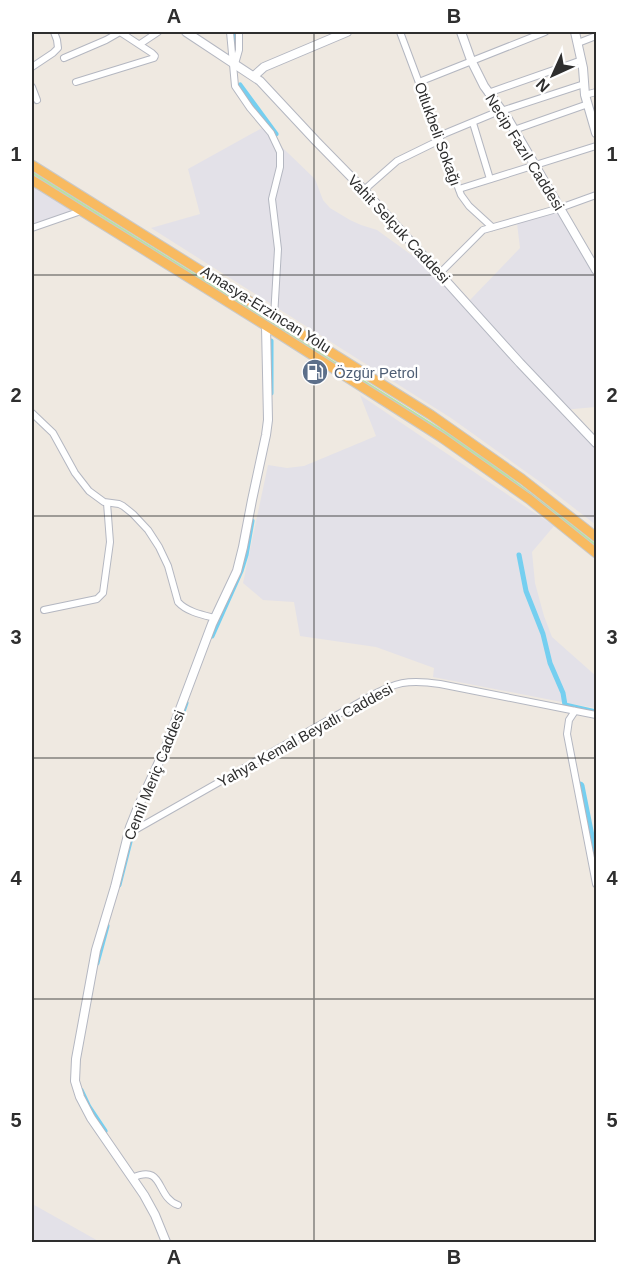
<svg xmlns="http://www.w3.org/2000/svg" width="628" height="1274" font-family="Helvetica,sans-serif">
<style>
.industrial{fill:#e3e1e8}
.green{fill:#b6e59e}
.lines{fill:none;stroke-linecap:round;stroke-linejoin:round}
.canal{stroke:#75cff0;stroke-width:5}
.river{stroke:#75cff0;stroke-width:9}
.minor-casing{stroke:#b4b7c1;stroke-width:8}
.tertiary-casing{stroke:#b4b7c1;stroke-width:10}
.trunk-casing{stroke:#c9c9c9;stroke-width:11}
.minor{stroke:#fff;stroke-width:6}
.tertiary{stroke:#fff;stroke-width:8}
.trunk{stroke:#f8ba60;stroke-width:9}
.grid{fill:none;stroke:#2e2e2e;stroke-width:1.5;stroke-opacity:0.55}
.labels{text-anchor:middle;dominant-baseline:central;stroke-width:5;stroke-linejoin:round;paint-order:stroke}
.street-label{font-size:15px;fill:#2e2e2e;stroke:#fff}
.service-label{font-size:15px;fill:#4e5e75;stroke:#fff;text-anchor:start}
.neatline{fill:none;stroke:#2e2e2e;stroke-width:2}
.grid-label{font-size:20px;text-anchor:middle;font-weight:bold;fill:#2e2e2e}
</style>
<rect width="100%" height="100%" fill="#efe9e1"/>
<!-- industrial -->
<g class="industrial">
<path d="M262 128 315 179 323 200 330 208 350 220 361 225 377 230 413 256 417 254 470 300 520 248 517 223 559 210 596 279V407L562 410 596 447V525L543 484 451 418 151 228 200 214 188 169Z"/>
<path d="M32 183 76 211 32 225Z"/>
<path d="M360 395 554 526 532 552 535 583 544 616 552 637 596 676V708L572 704 433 677 434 668 376 647 300 636 294 602 263 600 243 583 268 465 287 468 304 466 376 436Z"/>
<path d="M32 1204 36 1206 100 1242H32Z"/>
</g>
<!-- green -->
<path class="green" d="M32 171 459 440C506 473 552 508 596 544V548L529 494 457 443 32 175Z"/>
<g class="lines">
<!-- canal -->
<g class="canal">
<path d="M234 32 235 47"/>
<path d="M240 85 276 134"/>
<path d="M271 393V341"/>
<path d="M519 555 526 591 543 634 550 663 563 693 565 705 596 712"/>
<path d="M212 636 241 571 246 555 252 521"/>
<path d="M174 737 186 703"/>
<path d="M119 885 132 834"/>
<path d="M97 963 107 926"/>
<path d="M81 1090 89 1107 105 1131"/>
</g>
<!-- river -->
<path class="river" d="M580 786 596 866"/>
<!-- minor casing -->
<g class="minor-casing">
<g id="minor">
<path d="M230 32 235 86 250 108 271 133 280 152V167L272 199 278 249 274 317"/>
<path d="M400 32 461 195 469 206 492 227"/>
<path d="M578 43 596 36"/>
<path d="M140 44 158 32"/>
<path d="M64 58 106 40 120 32"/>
<path d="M235 64 239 50V32"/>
<path d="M32 67 53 53 58 48 57 40 54 32"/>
<path d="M76 82 154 58 155 56 152 53 120 32"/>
<path d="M419 82 545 32"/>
<path d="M32 87 37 100"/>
<path d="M488 93 582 60"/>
<path d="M585 95 596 92"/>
<path d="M473 123 490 179"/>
<path d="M514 130 588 104"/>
<path d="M439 136 492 114 584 84"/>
<path d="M459 189 596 146"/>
<path d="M364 190 397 161 440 140"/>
<path d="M32 228 81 211"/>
<path d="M440 273 483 230 560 208 596 195"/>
<path d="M32 413 53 433 75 473 89 491 104 502 119 504 123 506 133 514 148 530 159 547 168 566 178 602C187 612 203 615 215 618"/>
<path d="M44 610 97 599 103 593 110 542 107 503"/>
<path d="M575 711 569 720 567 734 596 884"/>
<path d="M129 831 135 830 367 698C395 682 408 679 440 684L596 715"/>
<path d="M132 1178C165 1163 155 1197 178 1205"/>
</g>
</g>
<!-- tertiary casing -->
<g class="tertiary-casing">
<g id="tertiary">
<path d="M186 32 260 81 316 141 364 190 520 363 596 443"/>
<path d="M461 32 471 60 484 86 508 119 596 270"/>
<path d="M575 32 583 68 585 95 596 133"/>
<path d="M254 76 264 67 347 32"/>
<path d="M166 1242 155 1215 144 1195 91 1118 80 1097 75 1081 76 1059 96 950 115 887 130 827 138 807 165 749 212 624 237 571 243 547 252 500 266 435 268 420 266 326"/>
</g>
</g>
<!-- trunk casing -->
<g class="trunk-casing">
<g id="trunk">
<path d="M32 165 431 415 522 479 596 537"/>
<path d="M32 180 276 332 441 437 529 499 596 553"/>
</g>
</g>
<!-- minor -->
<use href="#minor" class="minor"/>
<!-- tertiary -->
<use href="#tertiary" class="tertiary"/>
<!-- trunk -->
<use href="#trunk" class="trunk"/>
</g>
<!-- grid -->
<path class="grid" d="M314 32V1242M32 275H596M32 516H596M32 758H596M32 999H596"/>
<!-- icons -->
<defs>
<g id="fuel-disc" transform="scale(1.35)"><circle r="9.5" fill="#5c6f8a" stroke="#fff"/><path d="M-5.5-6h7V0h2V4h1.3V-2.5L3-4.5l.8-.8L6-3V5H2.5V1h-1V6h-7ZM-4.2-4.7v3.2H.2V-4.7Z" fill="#fff"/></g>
</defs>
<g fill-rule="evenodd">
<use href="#fuel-disc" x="315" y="372"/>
</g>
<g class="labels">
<!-- street labels -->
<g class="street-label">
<text transform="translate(438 134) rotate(70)">Otlukbeli Sokağı</text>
<text transform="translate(525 152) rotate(58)">Necip Fazıl Caddesi</text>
<text transform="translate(399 229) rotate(47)">Vahit Selçuk Caddesi</text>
<text transform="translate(266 309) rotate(32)">Amasya-Erzincan Yolu</text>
<text transform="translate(305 735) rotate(-29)">Yahya Kemal Beyatlı Caddesi</text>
<text transform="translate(154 775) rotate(-68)">Cemil Meriç Caddesi</text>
</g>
<!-- service labels -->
<g class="service-label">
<text x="334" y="372">Özgür Petrol</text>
</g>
</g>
<!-- border -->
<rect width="628" height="1274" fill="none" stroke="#ffffff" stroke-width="66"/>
<!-- north arrow -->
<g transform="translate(553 75) rotate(225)" stroke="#ffffff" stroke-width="4.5" paint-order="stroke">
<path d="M0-4.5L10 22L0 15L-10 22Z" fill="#2e2e2e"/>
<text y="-9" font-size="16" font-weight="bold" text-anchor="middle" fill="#2e2e2e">N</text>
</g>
<rect x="33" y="33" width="562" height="1208" class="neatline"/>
<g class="grid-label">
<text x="174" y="23">A</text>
<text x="454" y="23">B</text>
<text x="16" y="161">1</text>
<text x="612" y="161">1</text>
<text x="16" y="402">2</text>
<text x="612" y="402">2</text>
<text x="16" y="644">3</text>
<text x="612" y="644">3</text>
<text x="16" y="885">4</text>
<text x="612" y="885">4</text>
<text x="16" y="1127">5</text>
<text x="612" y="1127">5</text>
<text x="174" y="1264">A</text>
<text x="454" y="1264">B</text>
</g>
</svg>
